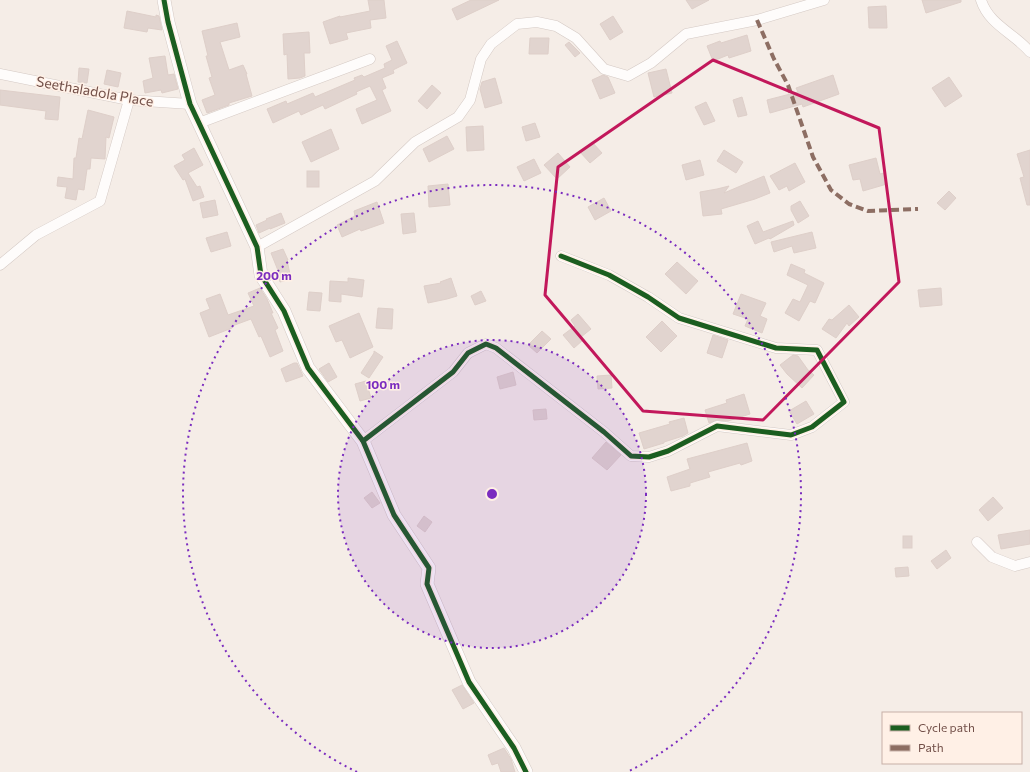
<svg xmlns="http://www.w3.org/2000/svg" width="1030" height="772" font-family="Commissioner,sans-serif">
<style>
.building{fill:#e1d4cf;stroke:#decfc9}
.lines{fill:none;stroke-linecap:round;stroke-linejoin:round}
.minor-casing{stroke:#d4c9c4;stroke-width:11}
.tertiary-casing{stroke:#d4c9c4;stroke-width:14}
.minor{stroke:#fefcfb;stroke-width:10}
.tertiary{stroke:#fefcfb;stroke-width:13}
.quiet{stroke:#8d6e63;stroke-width:4;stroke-dasharray:8 4;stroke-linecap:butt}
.cycleway-casing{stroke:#fff0e6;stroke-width:8}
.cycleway{stroke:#1b5e20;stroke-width:5}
.marked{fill:none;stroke:#c2185b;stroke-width:3;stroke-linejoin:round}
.ring{fill:none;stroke:#7b2cbf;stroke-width:2;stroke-dasharray:2 4}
.labels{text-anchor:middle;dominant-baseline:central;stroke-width:3;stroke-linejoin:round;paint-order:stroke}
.street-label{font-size:14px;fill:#724f48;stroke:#fff0e6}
.centre{fill:#7b2cbf;stroke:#fff0e6;stroke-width:2}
.ring-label{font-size:12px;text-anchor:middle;font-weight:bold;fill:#7b2cbf;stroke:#fff0e6;stroke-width:3;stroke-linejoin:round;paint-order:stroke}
</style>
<rect width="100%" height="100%" fill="#f5ede7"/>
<!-- building -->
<g class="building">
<path d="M368 0H384L386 18 370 20 371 28 346 33 348 39 330 44 323 22 340 16V17L370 11Z"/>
<path d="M471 0H499L457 20 452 9Z"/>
<path d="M686 0H709L692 9Z"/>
<path d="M922 0H961V2L926 13Z"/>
<path d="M886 6 887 28H869L868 7Z"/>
<path d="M127 11 156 17V15L159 16 162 30 148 28 147 32 124 28Z"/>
<path d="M613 16 623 32 610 40 600 24Z"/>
<path d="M237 23 240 37 220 42 229 70 243 65 247 74H246L252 96 229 103V105L207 113 202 100 215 95 209 78 212 77 206 56H208L202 31Z"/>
<path d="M309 32 310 53H304L305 76 300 78 288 79 287 54 284 55 283 34Z"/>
<path d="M747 35 751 51 729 58 728 55 713 61 707 46 720 41 721 43Z"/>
<path d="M530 38H549L548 54H529Z"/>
<path d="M397 41 407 63 393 70 394 73 382 78 386 88 382 90 391 111 362 124 356 109 377 100 370 86 356 92 357 94 325 109 323 105 301 115 299 111 273 123 267 109 286 101 287 104 313 93 315 97 355 80 354 78 362 75 364 77 385 68 384 64 392 60 386 46Z"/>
<path d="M569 42 580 53 575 57 565 45Z"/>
<path d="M165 56 168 75 174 74 178 89 162 93 161 90 145 93 143 81 153 78 149 58Z"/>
<path d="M79 68 89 69 87 83 78 82Z"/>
<path d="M666 69 672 93 654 97 648 73Z"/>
<path d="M107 70 121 73 118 87 104 84Z"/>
<path d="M603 75 608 77 615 93 600 99 592 80Z"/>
<path d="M833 75 839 94 803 107 802 104 770 113 767 100 798 92 796 88Z"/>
<path d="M949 77 962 96 945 107 932 88Z"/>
<path d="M495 78 502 103 485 108 480 89 482 82Z"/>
<path d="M432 85 441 93 427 109 418 101Z"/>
<path d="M0 90 60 97 58 120 45 119 46 111 0 105Z"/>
<path d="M742 97 747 115 738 117 733 100Z"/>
<path d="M706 102 715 121 704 125 695 107Z"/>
<path d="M88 110 114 117 109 138 106 137 105 159 91 158 90 169H87L84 190 78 189 76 200 65 198 67 187 57 186 58 177 73 179 74 158H76L79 138 82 139Z"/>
<path d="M535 123 540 137 526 141 522 127Z"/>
<path d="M483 126 484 150 467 151 466 127Z"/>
<path d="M331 129 339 149 311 162 302 142Z"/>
<path d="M447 136 454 149 429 162 423 149Z"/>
<path d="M592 142 602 153 590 163 580 152Z"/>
<path d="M194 148 203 165 188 173 197 187 200 186 204 197 193 201 185 179 183 180 174 166 185 160 182 155Z"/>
<path d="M724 150 743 162 736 173 717 161Z"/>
<path d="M1030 150V205H1027L1020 178 1024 177 1017 154Z"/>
<path d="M558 153 570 167 557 179 544 165Z"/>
<path d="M876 158 880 174 884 173 887 184 863 191 860 179 853 180 849 165Z"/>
<path d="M534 159 541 173 524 181 517 167Z"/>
<path d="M700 160 704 175 686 180 682 165Z"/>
<path d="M795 163 805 182 789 191 787 186 779 190 770 176Z"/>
<rect x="307" y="171" width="12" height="16"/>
<path d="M764 176 770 193 755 199 721 209 722 214 703 216 700 192 717 189 729 186 724 193Z"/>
<path d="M448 184 450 205 429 207 428 186Z"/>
<path d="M949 191 956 198 945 210 937 203Z"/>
<path d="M604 198 611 211 595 220 588 207Z"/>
<path d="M215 200 218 215 203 218 200 203Z"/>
<path d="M800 201 809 216 798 223 791 210V206Z"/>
<path d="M377 202 384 223 361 231 360 229 342 237 337 225 355 216 354 211Z"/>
<path d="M281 213 285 223 270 229V228L259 233 256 225 267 220 266 219Z"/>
<path d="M414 213 416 232 403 234 401 214Z"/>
<path d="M758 221 763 232 793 221 794 225 770 239 769 238 755 244 747 226Z"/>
<path d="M227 232 231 246 211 252 206 238Z"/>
<path d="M812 232 816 248 794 253 792 246 774 252 771 242Z"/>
<path d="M283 249 288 260H287L291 279 280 282 278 273H279L271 253Z"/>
<path d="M677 262 698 281 686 294 665 274Z"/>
<path d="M791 264 805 270 804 273 824 283 815 303 810 301 799 321 785 313 793 299 800 302 808 285 787 275Z"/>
<path d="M348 278 364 280 362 297 341 294V302L329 301 330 281 348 282Z"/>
<path d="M451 278 457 296 447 299 428 303 424 286 441 283 440 282Z"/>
<path d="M260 288 267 299 273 313H271L278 328 275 330 283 351 270 357 261 336 259 337 251 319 232 326V328L209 337 200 313 210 309 206 299 220 294 228 315 254 306 248 293Z"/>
<path d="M941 288 942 305 920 307 918 290Z"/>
<path d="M481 291 486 301 475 305 471 296Z"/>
<path d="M309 292 322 293 320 311 307 310Z"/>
<path d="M741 294 766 303 760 316 767 319 762 333 745 326 748 319 733 314Z"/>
<path d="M849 305 859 317 849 326 847 323 836 338 822 329 829 319 832 320Z"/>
<path d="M378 308 393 309 392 329 376 328Z"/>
<path d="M359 313 373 347 350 358 342 340 336 342 329 326Z"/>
<path d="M578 314 591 329 581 337 583 340 574 348 563 335 575 326 571 320Z"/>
<path d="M662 321 677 336 661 352 646 337Z"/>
<path d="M542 331 551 339 537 353 528 345Z"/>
<path d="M713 335 728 340 722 358 707 353Z"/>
<path d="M374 351 383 357 369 378 361 373 374 353Z"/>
<path d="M793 355 798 356 808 370 814 375 802 388 787 374 780 365Z"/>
<path d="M294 363H297L303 376 286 382 281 369Z"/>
<path d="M329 363 337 377 328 382 319 369Z"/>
<path d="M513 372 516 385 500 389 497 377Z"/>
<path d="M611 375 612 388 598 389 597 376Z"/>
<path d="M366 381 371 398 360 401 355 384Z"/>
<path d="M744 394 750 414 728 421 717 420 709 423 705 410 727 403 726 400Z"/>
<path d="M806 401 814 414 797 424 789 411Z"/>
<path d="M546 409 547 419 534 420 533 410Z"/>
<path d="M684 418 688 433 683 436 664 442V443L644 449 639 433 670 424 669 422Z"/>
<path d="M606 442 621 455 607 470 592 458Z"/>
<path d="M747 443 752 461 741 465 740 463 708 472 710 477 690 483V486L671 491 667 477 690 469 687 459Z"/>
<path d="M372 492 380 503 372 508 364 498Z"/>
<path d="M993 497 1003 508 988 521 979 510Z"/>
<path d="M424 516 432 522 425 532 417 526Z"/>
<path d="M1030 530V544L1001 549 998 535Z"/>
<rect x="903" y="536" width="9" height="12"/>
<path d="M946 550 951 558 937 569 931 561Z"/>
<path d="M908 567 909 576 896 577 895 568Z"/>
<path d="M462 685 474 703 463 709 452 690Z"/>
<path d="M504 748 511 759 515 772H501L498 763 492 765 488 755Z"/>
</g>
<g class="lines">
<!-- minor casing -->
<g class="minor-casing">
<g id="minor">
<path d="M981 0C989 25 1014 33 1030 52"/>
<path d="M0 74 129 100 190 104"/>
<path d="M199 123 370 59"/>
<path d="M257 247 375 181 415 142 458 117 470 100 481 59 491 44 517 24 537 22 556 26 576 38 604 69 628 76 651 63 686 34 757 20 824 0"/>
<path d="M0 265 36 235 100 201 129 100"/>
<path d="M363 441 453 372 468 353 486 344 496 348 604 432 631 456 649 457 668 451 717 426 791 435 812 427 844 402 817 350 776 348 679 318 648 297 609 275 561 256"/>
<path d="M977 542 992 557 1015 566 1030 562"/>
</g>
</g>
<!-- tertiary casing -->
<g class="tertiary-casing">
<path id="tertiary" d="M164 0 168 22 190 104 199 123 257 247 261 275 284 311 308 368 363 441 394 515 429 568 427 584 469 682 514 748 526 772"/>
</g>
<!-- minor -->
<use href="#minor" class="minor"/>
<!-- tertiary -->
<use href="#tertiary" class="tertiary"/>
<!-- quiet -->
<path class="quiet" d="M757 20 774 59 788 85 813 157 831 190 849 204 868 211 918 209"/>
<!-- cycleway casing -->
<g class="cycleway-casing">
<g id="cycleway">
<path d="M164 0 168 22 190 104 199 123 257 247 261 275 284 311 308 368 363 441 394 515 429 568 427 584 469 682 514 748 526 772"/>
<path d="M363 441 453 372 468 353 486 344 496 348 604 432 631 456 649 457 668 451 717 426 791 435 812 427 844 402 817 350 776 348 679 318 648 297 609 275 561 256"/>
</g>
</g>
<!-- cycleway -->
<use href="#cycleway" class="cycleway"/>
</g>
<!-- marked area -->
<path class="marked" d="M713 60 879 128 899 282 763 420 643 411 545 295 558 167Z"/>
<!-- distance rings -->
<circle cx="492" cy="494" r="154" fill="#7b2cbf" fill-opacity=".12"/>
<g class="ring">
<circle cx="492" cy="494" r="154"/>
<path d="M357 772A309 309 0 1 1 627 772"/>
</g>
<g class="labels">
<!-- street labels -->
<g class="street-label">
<text transform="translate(95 91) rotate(10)">Seethaladola Place</text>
</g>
</g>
<circle cx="492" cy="494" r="6" class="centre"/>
<g class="ring-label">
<text x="274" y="280">200 m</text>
<text x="383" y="389">100 m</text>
</g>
<!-- legend -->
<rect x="882" y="712" width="140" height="52" fill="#fff0e6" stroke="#c7b0a7"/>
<rect x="890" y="725" width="20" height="6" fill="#1b5e20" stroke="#c7b0a7"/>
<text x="918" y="732" font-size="12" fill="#724f48">Cycle path</text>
<rect x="890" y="745" width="20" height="6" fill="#8d6e63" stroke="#c7b0a7"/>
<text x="918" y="752" font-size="12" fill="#724f48">Path</text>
</svg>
